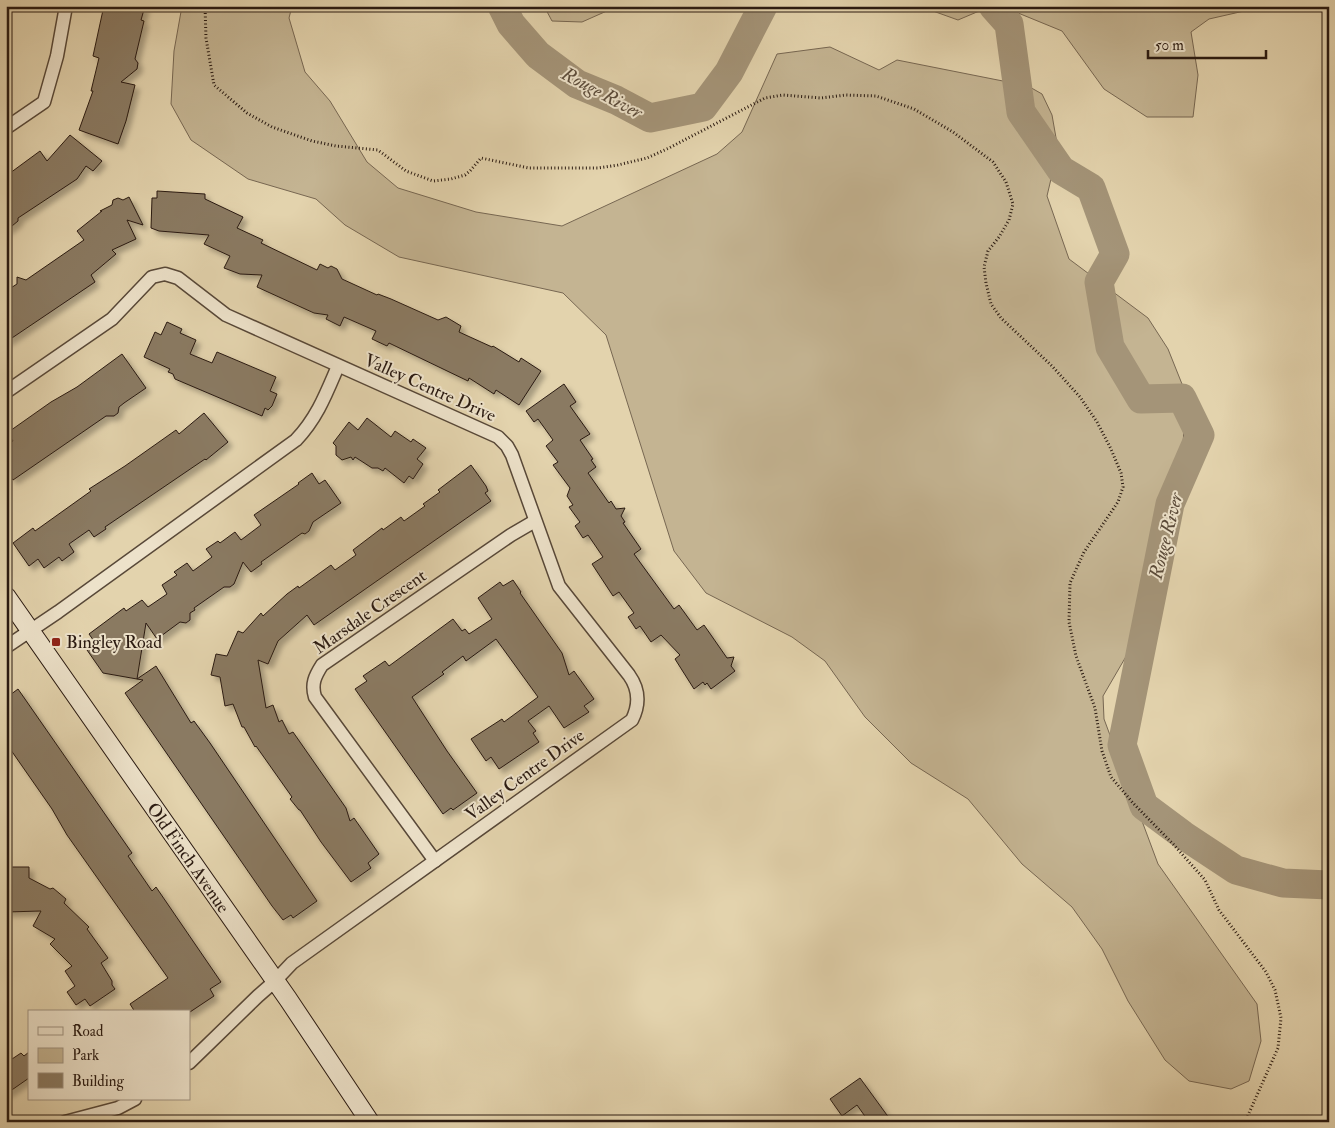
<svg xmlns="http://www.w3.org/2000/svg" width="1335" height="1128" font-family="'IM FELL Double Pica',serif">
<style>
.green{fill:#c4b492;stroke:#776752}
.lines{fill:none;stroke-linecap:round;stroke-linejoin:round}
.river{stroke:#a49478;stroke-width:29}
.building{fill:#8a7a62;stroke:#2a1a11;filter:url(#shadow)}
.street-casing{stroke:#584838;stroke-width:15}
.secondary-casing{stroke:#2a1a11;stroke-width:20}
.path{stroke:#2a1a11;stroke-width:3;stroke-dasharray:1 2.5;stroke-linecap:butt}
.street{stroke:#ede2ca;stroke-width:12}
.secondary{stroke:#ede2ca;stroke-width:18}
.poi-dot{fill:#8f2418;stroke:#ede2ca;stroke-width:2}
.labels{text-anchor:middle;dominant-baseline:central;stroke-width:4;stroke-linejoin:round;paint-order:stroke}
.street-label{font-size:18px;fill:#2a1a11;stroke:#ede2ca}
.poi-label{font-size:18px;fill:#2a1a11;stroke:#ede2ca;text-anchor:start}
.water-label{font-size:19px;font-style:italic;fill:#5b4b3a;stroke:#ede2ca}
</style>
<defs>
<filter id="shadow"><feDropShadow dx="4.5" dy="4.5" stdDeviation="2.5" flood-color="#0004"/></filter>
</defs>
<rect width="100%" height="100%" fill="#e3d3ad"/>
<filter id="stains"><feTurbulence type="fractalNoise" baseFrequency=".004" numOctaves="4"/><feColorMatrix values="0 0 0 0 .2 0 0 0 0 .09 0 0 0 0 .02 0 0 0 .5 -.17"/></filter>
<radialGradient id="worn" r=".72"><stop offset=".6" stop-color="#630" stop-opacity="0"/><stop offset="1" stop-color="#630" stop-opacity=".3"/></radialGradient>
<!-- green -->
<g class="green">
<path d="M182 6H292L289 18 305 72 330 101 367 162 398 188 476 212 562 226 717 154 742 132 777 54 830 47 879 70 897 60 1028 86 1042 94 1052 115 1058 149 1047 196 1069 259 1148 318 1168 349 1186 394 1183 445 1152 550 1135 641 1103 696 1104 719 1158 864 1257 1004 1261 1041 1249 1081 1231 1089 1189 1081 1165 1060 1128 1001 1102 949 1072 907 1022 864 968 799 911 763 865 717 825 661 792 637 706 593 674 551 606 335 563 293 399 257 345 225 316 199 248 179 191 140 171 104 174 51Z"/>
<path d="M544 6H618L582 22 552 21Z"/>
<path d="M919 6H991L958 20Z"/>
<path d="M1001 6H1266L1209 19 1191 32 1198 75 1193 117H1147L1104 89 1062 31Z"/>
</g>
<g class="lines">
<!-- river -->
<g class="river">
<path d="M502 6 511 24 538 55 577 84 616 100 650 118 703 107 729 72 763 6"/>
<path d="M993 6 1009 24 1021 112 1061 170 1091 188 1115 254 1099 282 1110 347 1141 399 1182 398 1200 435 1170 504 1122 745 1144 806 1183 835 1236 870 1283 883 1329 885"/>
</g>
</g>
<!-- building -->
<g class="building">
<path d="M106 6H145L141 20 144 21 135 59 138 63 137 69 121 82 135 85 126 121 118 144 79 130 93 91H91L99 58 93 56 103 10 105 11Z"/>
<path d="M70 135 102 161 93 171 86 166 77 179 18 218V221L6 231V176L40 151 47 161Z"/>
<path d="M157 191 205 194V199L243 217 237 228 263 240 261 243 317 270 320 264 328 268 331 266 337 269 342 279 377 295 378 294 391 299 438 320 446 317 461 326 459 332 492 347 493 346 519 362 521 358 541 371 519 405 496 390 494 394 469 378 468 381 389 343 387 346 372 339 376 331 344 317 340 326 326 319 328 315 314 313 257 287 262 275 240 274 224 268 230 256 204 244 209 235 159 231 151 228 152 198H157Z"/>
<path d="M129 197 143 225 127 220 136 239 112 250 116 254 91 275 95 282 6 342V291L17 284V277L26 280 84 240 77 231 102 211H100L112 205 113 200 118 198 123 200Z"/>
<path d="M167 322 182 329 180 333 196 340 190 354 212 363 217 352 276 377 270 391 277 394 272 406 268 410 265 408 262 416 175 379 173 374 168 372 170 369 144 357 155 332 161 335Z"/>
<path d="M122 354 146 388 124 403 119 407 118 413 114 416H106L13 480 6 471V446L13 441 7 433 51 402 77 387Z"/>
<path d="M564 384 576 402 570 406 590 434 580 440 593 459 591 460 596 467 588 473 609 503 611 501 616 509 625 508 621 516 625 522 623 523 641 549 634 554 674 609 679 605 697 630 704 625 727 658 734 657 731 666 735 671 711 689 707 683 705 685 703 682 694 689 675 659 680 655 661 635 651 642 640 626 636 629 628 617 634 613 619 592 613 596 592 564 603 557 588 535 583 538 575 526 580 522 569 507 573 505 567 496 570 488 553 465 558 462 546 446 553 440 538 419 534 422 526 411Z"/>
<path d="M204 413 228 442 206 460 205 459 105 527 106 529 94 537 89 530 69 544 74 552 62 561 59 557 44 568 38 559 29 566 13 543 33 528 35 531 91 491 89 489 125 466 176 430 179 434Z"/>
<path d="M367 418 391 437 395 431 411 442 413 439 426 448 417 459 423 464 413 479 409 476 404 483 385 468 383 471 378 468H372L355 457 353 460 351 457 342 460 336 455V446L333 443 349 422 358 430Z"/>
<path d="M471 465 486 486 488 491 485 493 491 501 314 625 307 615 278 641 268 664 258 660 266 708 273 705 279 722 282 720 289 734 293 732 346 808 350 821 354 818 379 854 368 863 371 868 351 882 321 842 300 810H299L290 799 292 797 256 746 255 747 244 727H242L233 704 225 706 220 677 211 675 216 654 227 656 238 631 243 633 261 613 263 616 287 594 298 586 299 588 331 565 335 570 356 555 353 550 382 528 383 530 401 517 404 521 425 506 423 504 440 492 438 490Z"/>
<path d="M312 473 319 484 325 480 341 503 313 522 309 531 305 534 302 533 261 562 262 564 251 572 243 562 234 584 230 587H224L194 608 195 610 190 613V620L186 623 180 622 157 639 146 623 137 679 103 673 87 650 96 644 89 634 124 608 126 611 142 600 148 607 167 594 162 585 177 575 174 572 187 563 193 571 212 557 206 549 218 541 220 543 235 532 241 540 261 525 254 515 299 484 298 483Z"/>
<path d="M513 580 521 592 520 593 562 653 569 675 574 671 594 699 584 706 589 712 564 728 549 706 528 721 536 731 533 733 539 742 499 769 491 757 486 761 471 739 502 719 504 722 538 697 496 639 466 661 463 656 442 672 444 674 412 697 447 751 477 793 453 810 451 808 443 814 355 689 367 681 363 676 385 661 389 666 453 619 462 631 465 629 469 634 492 619 478 598 500 582 503 586Z"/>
<path d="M156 666 191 723 194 721 210 743 317 901 293 918 291 915 283 920 272 906 125 693 143 680 137 679Z"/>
<path d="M18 689 132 853 128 856 152 891 156 887 221 982 210 989 214 996 190 1012H135L130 1004 168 978 67 835 52 809 6 743V698Z"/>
<path d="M6 867H29V878L50 889 53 888 66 899 64 903 89 927 87 929 108 958 101 963 112 981V985L115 989 90 1006 85 999 76 1005 67 992 75 986 65 971 72 966 50 944 55 939 33 926 41 911 6 912Z"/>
<path d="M29 1052V1078L6 1094V1063L21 1053 24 1056Z"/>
<path d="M860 1078 892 1122H869L857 1105 842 1116 830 1099Z"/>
</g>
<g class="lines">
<!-- street casing -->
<g class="street-casing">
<g id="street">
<path d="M6 128 44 102 57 56 66 6"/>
<path d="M6 392 112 319 152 277 165 274 178 278 226 315 498 437 507 446 512 455 559 586 629 675C639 689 640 704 632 720L292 963 274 982 258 996 189 1063"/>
<path d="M6 647 58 612 296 440C317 418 326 394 338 366"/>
<path d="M435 861 315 697C311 684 315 676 322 665L511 535 535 521"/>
<path d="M65 1122 118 1108 135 1099"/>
</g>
</g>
<!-- secondary casing -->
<g class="secondary-casing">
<path id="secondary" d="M6 596 288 999 370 1122"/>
</g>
<!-- path -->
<path class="path" d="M205 6 206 38 214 85 247 113 272 127 312 141 336 146 378 150 406 171 433 181 451 179 465 175 470 171 481 158 529 168H598L618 165 647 158 669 148 765 98 783 95 821 98 846 95 876 96 914 109 953 132 993 162 1006 182 1013 204 1009 220 999 237 988 251 984 267 986 283 991 304 1001 318 1052 366 1080 397 1097 422 1111 449 1121 473 1123 487 1118 502 1084 552 1070 583 1069 622 1076 656 1095 708 1102 751 1111 777 1133 803 1174 845 1205 880 1219 910 1266 972 1275 990 1281 1018 1278 1048 1245 1122"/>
<!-- street -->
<use href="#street" class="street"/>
<!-- secondary -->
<use href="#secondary" class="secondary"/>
</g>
<!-- markers -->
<rect class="poi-dot" x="51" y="637" width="10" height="10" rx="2.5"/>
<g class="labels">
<!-- street labels -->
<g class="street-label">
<text transform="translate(430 388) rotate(24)">Valley Centre Drive</text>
<text transform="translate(370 612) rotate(-35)">Marsdale Crescent</text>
<text transform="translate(525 775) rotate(-36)">Valley Centre Drive</text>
<text transform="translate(188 858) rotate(55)">Old Finch Avenue</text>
</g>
<!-- poi labels -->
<g class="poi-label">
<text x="66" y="642">Bingley Road</text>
</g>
<!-- water labels -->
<g class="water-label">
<text transform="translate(602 93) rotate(28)">Rouge River</text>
<text transform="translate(1166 536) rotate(-76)">Rouge River</text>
</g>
</g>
<!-- margin -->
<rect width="1335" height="1128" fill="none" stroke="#e3d3ad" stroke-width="25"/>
<rect x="8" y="8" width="1320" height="1113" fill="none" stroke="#2a1a11" stroke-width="2.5"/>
<rect x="12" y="12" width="1310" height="1103" fill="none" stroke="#2a1a11"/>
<!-- legend -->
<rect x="28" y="1010" width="162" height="90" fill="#ede2ca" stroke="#9f9280"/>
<rect x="38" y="1027" width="25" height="8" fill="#ede2ca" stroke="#9f9280"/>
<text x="72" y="1036" font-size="15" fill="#2a1a11">Road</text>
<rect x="38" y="1048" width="25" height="15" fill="#c4b492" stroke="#9f9280"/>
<text x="72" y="1060" font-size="15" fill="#2a1a11">Park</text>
<rect x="38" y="1073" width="25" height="15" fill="#8a7a62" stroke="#9f9280"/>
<text x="72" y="1086" font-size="15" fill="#2a1a11">Building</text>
<!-- scale -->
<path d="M1148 50v8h118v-8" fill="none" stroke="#2a1a11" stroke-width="2.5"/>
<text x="1155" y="50" font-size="15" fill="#2a1a11" stroke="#ede2ca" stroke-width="4" paint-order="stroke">50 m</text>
<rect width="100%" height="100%" filter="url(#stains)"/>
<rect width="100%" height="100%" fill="url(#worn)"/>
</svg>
